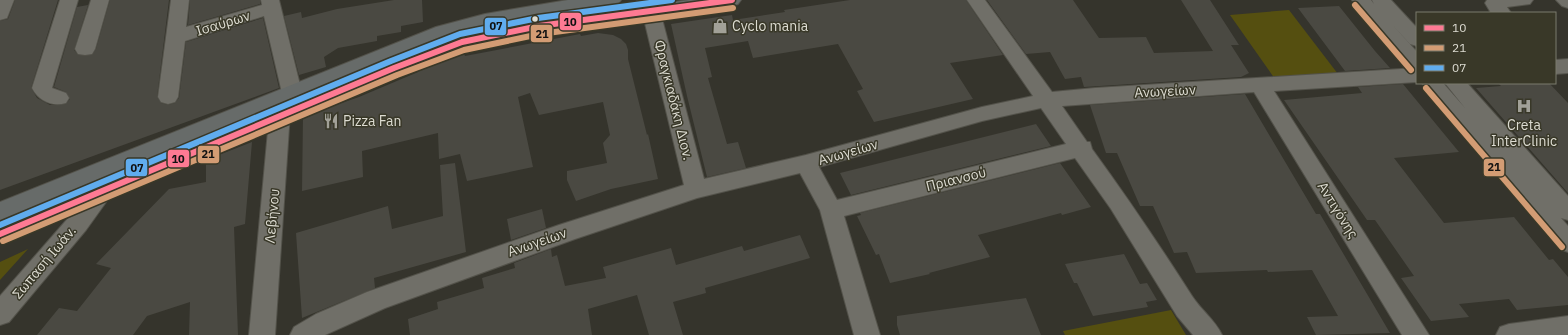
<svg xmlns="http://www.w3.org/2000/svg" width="1568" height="335" font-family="'IBM Plex Sans',sans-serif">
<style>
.green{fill:#554f10}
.building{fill:#4a4942}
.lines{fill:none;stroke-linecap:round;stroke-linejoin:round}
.minor-casing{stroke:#53524a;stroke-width:2}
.tertiary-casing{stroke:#53524a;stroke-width:2}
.secondary-casing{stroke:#53524a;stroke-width:2}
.primary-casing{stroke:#53524a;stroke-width:2}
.minor{fill:#706f68;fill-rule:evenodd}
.tertiary{fill:#706f68;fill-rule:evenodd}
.secondary{fill:#706f68;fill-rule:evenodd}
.primary{fill:#676b69;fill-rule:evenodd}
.bus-1-casing{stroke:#393828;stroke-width:9}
.bus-2-casing{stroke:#393828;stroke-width:9}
.bus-3-casing{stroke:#393828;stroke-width:9}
.bus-1{stroke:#fe7a93;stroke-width:6}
.bus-2{stroke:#d39c74;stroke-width:6}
.bus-3{stroke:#60acee;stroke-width:6}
.bus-dot{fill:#dddcd2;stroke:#393828;stroke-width:1.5}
.labels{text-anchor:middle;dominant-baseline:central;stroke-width:3;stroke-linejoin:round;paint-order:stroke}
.street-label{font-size:14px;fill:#dddcd2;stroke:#393828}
.poi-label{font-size:14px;fill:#dddcd2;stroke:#393828;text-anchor:start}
.line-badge{stroke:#393828;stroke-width:1.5}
.pale-badge-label{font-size:11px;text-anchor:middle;font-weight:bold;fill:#111}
</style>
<rect width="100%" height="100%" fill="#35342c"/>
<!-- green -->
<g class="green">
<path d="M1289 10 1338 74 1275 79 1230 15Z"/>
<path d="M28 249 0 280V262Z"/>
<path d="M1171 310 1186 335H1065L1063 331Z"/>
</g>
<!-- building -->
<g class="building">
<path d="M15 0H58L31 88 37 98 50 105 66 104 70 99 66 92 54 87 77 7 88 5 74 50 78 55H92L96 49 110 0H169L157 97 161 103 168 105 175 103 179 98 186 42 263 18 279 88 0 190V21L8 19Z"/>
<path d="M190 0H260V4L188 25Z"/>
<path d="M394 0H422L423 22 401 26V32L377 36V41L338 48 324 57 326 67 299 75 284 16 301 12 302 18 337 9Z"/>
<path d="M850 0H966L1003 55 950 63 973 99 874 122 857 91 863 89 838 44 753 58 748 41 705 48 712 77 708 78 727 144 738 142 746 168 707 177 687 96 671 24 732 15 733 20 785 12 784 10Z"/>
<path d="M987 0H1073L1099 38 1146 37 1154 53 1213 51 1181 0H1210L1239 45H1231L1249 73 1241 77 1084 87 1081 77 1065 79 1050 52 1026 54Z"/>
<path d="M1339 6 1375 51 1390 68 1345 71 1298 8Z"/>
<path d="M598 33 613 35 621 39 626 44 628 50V59L647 135 648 134 658 179 611 189 576 201 567 180V171L607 163 603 143 610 135 603 102 539 115 530 93 518 97 533 167 467 181 460 154 439 159 438 133 362 151 363 177 302 191 303 116 359 97 418 72V68L463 52 465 56 580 34 581 36Z"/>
<path d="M1498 83H1549L1568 103V193L1476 88 1501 86Z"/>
<path d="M1403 84 1459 152 1394 158 1444 223 1514 217 1549 260 1553 259 1568 277V305L1517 310 1509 299 1459 304 1469 317 1431 321 1401 278 1414 276 1375 220H1367L1284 100 1362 93 1358 87Z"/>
<path d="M1245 94 1316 214H1320L1390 333 1316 335 1307 317 1338 316 1312 270 1268 272 1267 270 1196 273 1187 252 1174 253 1153 206H1140L1117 153H1106L1090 105Z"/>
<path d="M1036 124 1051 146 851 195 840 173Z"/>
<path d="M252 142 245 224 234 227 238 335H189L190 302 147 316 133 335H37L59 308 77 311 111 268 96 264 169 189 206 182V160Z"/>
<path d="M455 163 466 252 374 278 375 288 302 318 296 233 388 206 392 229 443 216 440 165Z"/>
<path d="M1060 163 1091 207 1062 215 1061 213 978 235 990 257 929 273 930 274 890 283 879 254 876 255 857 216 861 215 860 213Z"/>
<path d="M542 209 546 228 511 240 507 219Z"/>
<path d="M800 235 810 258 705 288 706 293 673 302 683 335H649L637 295 588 309 592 335H410L408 319 438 309 437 302 484 288 482 278 515 268 514 263 551 249 552 257 557 255 565 286 606 278 603 267 671 248 676 265 742 246 744 251Z"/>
<path d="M1124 254 1140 284 1147 283 1157 300 1146 302 1148 307 1093 316 1077 283H1074L1065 264Z"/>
<path d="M1026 298 1041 335H900L897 325V316Z"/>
</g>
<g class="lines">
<!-- minor casing -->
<g class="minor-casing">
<g id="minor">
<path d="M0 0H14L7 18 0 20Z"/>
<path d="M60 0H78L52 88 66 93 69 98 66 103C52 107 39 101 32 88Z"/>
<path d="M91 0H109L95 49 92 54 85 55 78 54 75 49Z"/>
<path d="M171 0H189L186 27 262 5 261 0H279L302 93 299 98 292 100 285 98 282 93 264 16 185 41 178 97 175 102 168 104 161 102 158 97Z"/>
<path d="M637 0H655L660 11 704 179 806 155 982 107 1033 96 967 0H985L1052 92 1095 88 1417 68V82L1274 91 1429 335H1402L1254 92 1062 106 1087 142H1090L1092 149C1127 197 1160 246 1192 296 1201 310 1215 320 1222 335H1193L1177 316 1111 209 1075 158 844 216 880 335H854L820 210 800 173 697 198 575 239 385 308 325 335H290L294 327 316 314 367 292 559 225 684 185 642 11ZM1041 108 1066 144 837 200 819 167 982 121Z"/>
<path d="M1487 0H1533L1530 4 1507 7 1511 13H1491L1485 3Z"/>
<path d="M1556 0H1568V8L1562 6Z"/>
<path d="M1568 59V73L1555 74V60Z"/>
<path d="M103 182 111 185 114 191 86 230 9 322 0 325V296L70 216 95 185Z"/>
<path d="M1568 316V335H1496L1500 327 1509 324Z"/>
</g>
</g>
<!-- tertiary casing -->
<g class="tertiary-casing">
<path id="tertiary" d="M281 91 288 93 291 98 275 335H249L271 98 274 93Z"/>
</g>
<!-- secondary casing -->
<g class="secondary-casing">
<g id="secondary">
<path d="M1352 0H1371L1374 4 1372 0H1391L1417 28V46L1410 44 1390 22 1417 52V72L1410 70Z"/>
<path d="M1422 83H1443L1465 108 1445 83H1467L1568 196V220L1561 218 1568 226V252L1560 249Z"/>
</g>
</g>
<!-- primary casing -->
<g class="primary-casing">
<g id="primary">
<path d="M568 0H621L618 4 612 6 506 21 450 35 0 221V202L436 27 485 14Z"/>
<path d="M689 0H741L738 4 732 6 539 32 466 47 401 73 0 243V224L387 63 455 38 539 20Z"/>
</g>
</g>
<!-- minor -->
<use href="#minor" class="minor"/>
<!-- tertiary -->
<use href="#tertiary" class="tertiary"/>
<!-- secondary -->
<use href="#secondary" class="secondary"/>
<!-- primary -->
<use href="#primary" class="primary"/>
<!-- bus-1 casing -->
<g class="bus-1-casing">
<path id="bus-1" d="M0 234 394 68 462 42 539 26 732 0"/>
</g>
<!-- bus-2 casing -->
<g class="bus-2-casing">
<g id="bus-2">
<path d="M1355 5 1411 70"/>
<path d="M1426 88 1562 247"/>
<path d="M3 241 397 75 464 50 540 34 733 8"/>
</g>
</g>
<!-- bus-3 casing -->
<g class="bus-3-casing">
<path id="bus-3" d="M0 225 391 61 460 34 538 18 672 0"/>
</g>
<!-- bus-1 -->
<use href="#bus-1" class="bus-1"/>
<!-- bus-2 -->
<use href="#bus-2" class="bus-2"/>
<!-- bus-3 -->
<use href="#bus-3" class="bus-3"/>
</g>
<!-- icons -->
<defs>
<g id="shop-bare" transform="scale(1.2)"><path d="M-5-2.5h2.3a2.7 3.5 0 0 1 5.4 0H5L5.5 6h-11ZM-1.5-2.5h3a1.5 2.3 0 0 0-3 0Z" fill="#a2a198" stroke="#393828" stroke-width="2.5" paint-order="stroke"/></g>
<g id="hospital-bare" transform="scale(1.2)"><path d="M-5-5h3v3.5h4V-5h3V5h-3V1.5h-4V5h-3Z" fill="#a2a198" stroke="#393828" stroke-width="2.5" paint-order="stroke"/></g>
<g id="restaurant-bare" transform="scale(1.2)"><path d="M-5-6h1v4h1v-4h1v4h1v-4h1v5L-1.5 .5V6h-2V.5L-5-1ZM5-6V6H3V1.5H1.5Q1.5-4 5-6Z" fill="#a2a198" stroke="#393828" stroke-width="2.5" paint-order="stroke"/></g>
</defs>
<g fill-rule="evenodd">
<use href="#shop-bare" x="720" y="26"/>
<use href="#hospital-bare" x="1524" y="106"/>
<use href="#restaurant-bare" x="331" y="121"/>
</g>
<!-- markers -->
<circle class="bus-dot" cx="535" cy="19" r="3.5"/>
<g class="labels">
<!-- street labels -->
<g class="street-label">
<text transform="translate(223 23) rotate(-17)">Ισαύρων</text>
<text transform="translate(1165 91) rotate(-3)">Ανωγείων</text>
<text transform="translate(674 100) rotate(76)">Φραγκιαδάκη Διον.</text>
<text transform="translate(848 152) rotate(-16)">Ανωγείων</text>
<text transform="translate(956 179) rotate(-14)">Πριανσού</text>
<text transform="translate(1338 210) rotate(58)">Αντιγόνης</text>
<text transform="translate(272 216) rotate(-85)">Λεβήνου</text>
<text transform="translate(537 242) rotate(-19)">Ανωγείων</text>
<text transform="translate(44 262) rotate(-50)">Σωπασή Ιωάν.</text>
</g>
<!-- poi labels -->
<g class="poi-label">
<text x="732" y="26">Cyclo mania</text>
<text x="343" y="121">Pizza Fan</text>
<text x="1524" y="125" text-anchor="middle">Creta<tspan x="1524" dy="16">InterClinic</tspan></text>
</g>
</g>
<g class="line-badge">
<rect x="559" y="12" width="23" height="19" rx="4" fill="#fe7a93"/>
<rect x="484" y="17" width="23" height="19" rx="4" fill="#60acee"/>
<rect x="530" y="24" width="23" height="19" rx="4" fill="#d39c74"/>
<rect x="197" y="145" width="23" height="19" rx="4" fill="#d39c74"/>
<rect x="167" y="149" width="23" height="19" rx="4" fill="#fe7a93"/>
<rect x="1483" y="158" width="22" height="19" rx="4" fill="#d39c74"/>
<rect x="125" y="158" width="23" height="19" rx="4" fill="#60acee"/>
</g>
<g class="pale-badge-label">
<text x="570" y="26">10</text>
<text x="496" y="30">07</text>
<text x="542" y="38">21</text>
<text x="208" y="158">21</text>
<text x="178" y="163">10</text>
<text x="1494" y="171">21</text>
<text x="137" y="172">07</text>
</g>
<!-- legend -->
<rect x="1416" y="12" width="140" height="72" fill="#393828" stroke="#7b7a6c"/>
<rect x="1424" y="25" width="20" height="6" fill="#fe7a93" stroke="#7b7a6c"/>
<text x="1452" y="32" font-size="12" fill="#dddcd2">10</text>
<rect x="1424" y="45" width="20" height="6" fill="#d39c74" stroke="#7b7a6c"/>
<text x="1452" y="52" font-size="12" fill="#dddcd2">21</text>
<rect x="1424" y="65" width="20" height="6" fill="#60acee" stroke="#7b7a6c"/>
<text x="1452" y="72" font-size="12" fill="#dddcd2">07</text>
</svg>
